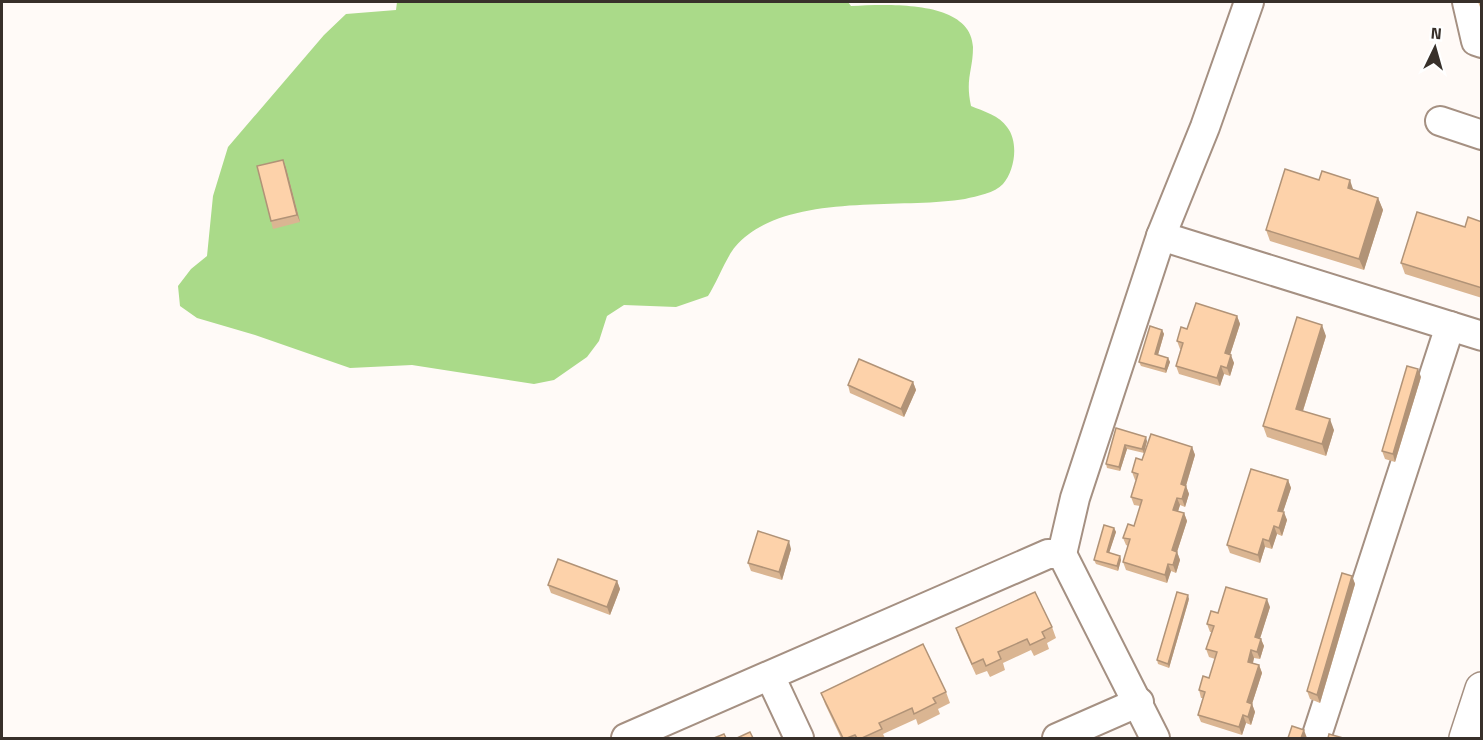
<svg xmlns="http://www.w3.org/2000/svg" width="1483" height="740" font-family="'Titillium Web',sans-serif">
<style>
.forest{fill:#aada89}
.lines{fill:none;stroke-linecap:round;stroke-linejoin:round}
.minor-casing{stroke:#a59082;stroke-width:32}
.major-casing{stroke:#a59082;stroke-width:36}
.minor{stroke:#fff;stroke-width:28}
.major{stroke:#fff;stroke-width:33}
.wall{fill:#dab592}
.shaded-wall{fill:#b19377}
.building{fill:#fdd2aa;stroke:#b19377;stroke-width:1.5}
</style>
<rect width="100%" height="100%" fill="#fffaf7"/>
<!-- forest -->
<path class="forest" d="M397 2H848L851 6C890 4 971 0 973 47 973 71 965 78 971 106 983 111 1000 116 1007 127 1019 142 1015 170 1003 184 995 193 977 196 965 199 898 210 783 191 735 247 727 256 716 284 708 296L676 307 624 305 607 316 599 341 587 357 554 380 534 384 412 365 350 368 255 335 197 318 180 306 178 286 191 269 207 256 213 196 228 147 324 35 346 14 396 10Z"/>
<g class="lines">
<!-- minor casing -->
<g class="minor-casing">
<g id="minor">
<path d="M1467 2 1476 41 1482 43"/>
<path d="M1440 121 1482 135"/>
<path d="M1161 236 1482 336"/>
<path d="M1062 554 1075 498 1161 236 1205 127 1249 2"/>
<path d="M770 676 799 738"/>
<path d="M626 738 1048 554H1062L1155 738"/>
<path d="M1057 738 1139 702"/>
<path d="M1316 738 1450 326"/>
</g>
</g>
<!-- major casing -->
<g class="major-casing">
<path id="major" d="M1466 738 1482 689"/>
</g>
<!-- minor -->
<use href="#minor" class="minor"/>
<!-- major -->
<use href="#major" class="major"/>
</g>
<!-- wall -->
<g class="wall">
<path d="M1478 2H1482V12Z"/>
<path d="M283 160 286 168 300 222 273 229 271 221Z"/>
<path d="M1354 190 1378 198 1383 210 1364 270 1270 241 1266 230Z"/>
<path d="M1482 222V298L1405 274 1401 263 1465 227Z"/>
<path d="M1237 316 1240 324 1230 355 1234 363 1230 376 1224 374 1220 386 1179 374 1176 366 1181 349H1180L1177 341 1187 329Z"/>
<path d="M1162 330 1164 334 1158 355 1168 358 1170 362 1166 373 1141 366 1139 362Z"/>
<path d="M1326 336 1303 411 1334 430 1326 456 1267 437 1263 426Z"/>
<path d="M1421 377 1395 462 1385 459 1382 451Z"/>
<path d="M913 382 916 390 904 417 850 393 848 385Z"/>
<path d="M1116 428 1147 441 1144 453 1127 449 1120 471 1107 468 1106 464Z"/>
<path d="M1192 447 1195 455 1186 486 1189 494 1185 507 1180 505 1178 511 1184 513 1187 521 1177 552 1180 560 1176 573 1171 571 1167 583 1126 570 1123 562 1128 546 1126 545 1123 538 1134 526 1140 506 1134 505 1131 497 1136 480H1135L1132 472 1142 460Z"/>
<path d="M1288 480 1291 488 1283 512 1287 520 1282 536 1277 534 1272 549 1265 547 1260 563 1230 553 1227 545Z"/>
<path d="M1114 528 1116 532 1109 553 1120 556 1121 560 1118 571 1096 564 1094 560Z"/>
<path d="M791 549 782 580 751 571 748 563Z"/>
<path d="M1352 576 1355 584 1320 703 1310 699 1307 691Z"/>
<path d="M617 581 620 589 610 615 551 593 548 585Z"/>
<path d="M1189 599 1169 668 1158 664 1157 660Z"/>
<path d="M1270 607 1260 638 1264 646 1260 659 1254 658 1253 663 1259 665 1262 673 1252 704 1255 712 1251 725 1246 723 1242 735 1201 722 1198 715 1203 698H1201L1199 690 1209 678 1215 659 1209 657 1206 649 1212 632H1210L1207 624 1218 613Z"/>
<path d="M1052 627 1056 638 1047 643 1049 649 1034 656 1031 650 1003 663 1005 670 990 677 987 671 976 675 960 640 956 628Z"/>
<path d="M946 692 950 703 938 709 940 714 918 725 916 719 883 734 885 738H841L825 704 821 693Z"/>
</g>
<!-- shaded-wall -->
<g class="shaded-wall">
<path d="M283 160 286 168 300 222 297 215Z"/>
<path d="M1350 180 1354 192 1348 188Z"/>
<path d="M1378 198 1383 210 1364 270 1359 259Z"/>
<path d="M1237 316 1240 324 1228 361 1225 353Z"/>
<path d="M1322 325 1326 336 1300 420 1296 409Z"/>
<path d="M1162 330 1164 334 1157 358 1155 354Z"/>
<path d="M1231 355 1234 363 1230 376 1227 368Z"/>
<path d="M1168 358 1170 362 1166 373 1165 369Z"/>
<path d="M1221 366 1224 374 1220 386 1217 378Z"/>
<path d="M1418 369 1421 377 1395 462 1393 454Z"/>
<path d="M913 382 916 390 904 417 901 409Z"/>
<path d="M1330 419 1334 430 1326 456 1322 444Z"/>
<path d="M1146 437 1147 441 1144 453 1142 449Z"/>
<path d="M1125 445 1127 449 1120 471 1119 467Z"/>
<path d="M1192 447 1195 455 1184 492 1181 484Z"/>
<path d="M1288 480 1291 488 1281 518 1278 511Z"/>
<path d="M1186 486 1189 494 1185 507 1182 499Z"/>
<path d="M1177 498 1180 505 1176 518 1173 510Z"/>
<path d="M1284 512 1287 520 1282 536 1279 528Z"/>
<path d="M1184 513 1187 521 1175 558 1172 550Z"/>
<path d="M1274 526 1277 534 1272 549 1269 541Z"/>
<path d="M1114 528 1116 532 1108 556 1107 552Z"/>
<path d="M1263 539 1265 547 1260 563 1258 555Z"/>
<path d="M789 541 791 549 782 580 779 572Z"/>
<path d="M1177 552 1180 560 1176 573 1173 565Z"/>
<path d="M1120 556 1121 560 1118 571 1117 566Z"/>
<path d="M1168 564 1171 571 1167 583 1165 575Z"/>
<path d="M1352 576 1355 584 1320 703 1317 695Z"/>
<path d="M617 581 620 589 610 615 607 607Z"/>
<path d="M1188 595 1189 599 1169 668 1168 664Z"/>
<path d="M1267 599 1270 607 1258 645 1255 637Z"/>
<path d="M1261 639 1264 646 1260 659 1257 652Z"/>
<path d="M1251 650 1254 658 1251 670 1248 662Z"/>
<path d="M1259 665 1262 673 1250 710 1247 702Z"/>
<path d="M1252 704 1255 712 1251 725 1248 717Z"/>
<path d="M1243 715 1246 723 1242 735 1239 727Z"/>
<path d="M1304 730 1307 738H1301Z"/>
</g>
<!-- building -->
<g class="building">
<path d="M283 160 297 215 271 221 257 166Z"/>
<path d="M1285 169 1319 180 1322 171 1350 180 1348 188 1378 198 1359 259 1266 230Z"/>
<path d="M1417 212 1465 227 1468 217 1482 222V288L1401 263Z"/>
<path d="M1196 303 1237 316 1225 353 1231 355 1227 368 1221 366 1217 378 1176 366 1183 343 1177 341 1181 327 1187 329Z"/>
<path d="M1297 317 1322 325 1296 409 1330 419 1322 444 1263 426Z"/>
<path d="M1150 326 1162 330 1155 354 1168 358 1165 369 1139 362Z"/>
<path d="M859 359 913 382 901 409 848 385Z"/>
<path d="M1407 366 1418 369 1393 454 1382 451Z"/>
<path d="M1116 428 1146 437 1142 449 1125 445 1119 467 1106 464Z"/>
<path d="M1151 434 1192 447 1181 484 1186 486 1182 499 1177 498 1173 510 1184 513 1172 550 1177 552 1173 565 1168 564 1165 575 1123 562 1130 539 1123 538 1128 524 1134 526 1142 500 1131 497 1138 474 1132 472 1136 458 1142 460Z"/>
<path d="M1251 469 1288 480 1278 511 1284 512 1279 528 1274 526 1269 541 1263 539 1258 555 1227 545Z"/>
<path d="M1104 525 1114 528 1107 552 1120 556 1117 566 1094 560Z"/>
<path d="M758 531 789 541 779 572 748 563Z"/>
<path d="M558 559 617 581 607 607 548 585Z"/>
<path d="M1342 573 1352 576 1317 695 1307 691Z"/>
<path d="M1226 587 1267 599 1255 637 1261 639 1257 652 1251 650 1248 662 1259 665 1247 702 1252 704 1248 717 1243 715 1239 727 1198 715 1205 692 1199 690 1203 676 1209 678 1217 652 1206 649 1214 626 1207 624 1211 611 1218 613Z"/>
<path d="M1035 592 1052 627 1042 632 1045 638 1030 645 1027 639 998 652 1001 659 986 666 983 659 972 664 956 628Z"/>
<path d="M1177 592 1188 595 1168 664 1157 660Z"/>
<path d="M923 644 946 692 933 698 936 703 914 714 912 708 879 723 882 729 862 738H857L855 735 847 738H843L821 693Z"/>
<path d="M1292 726 1304 730 1301 738H1288Z"/>
<path d="M750 732 753 738H737Z"/>
<path d="M724 734 726 738H714Z"/>
<path d="M1329 734 1343 738H1328Z"/>
</g>
<!-- border -->
<rect width="1483" height="740" fill="none" stroke="#38302a" stroke-width="6"/>
<!-- north arrow -->
<g transform="translate(1435 48) rotate(5)" stroke="#ffffff" stroke-width="4.5" paint-order="stroke">
<path d="M0-4.5L10 22L0 15L-10 22Z" fill="#38302a"/>
<text y="-9" font-size="16" font-weight="bold" text-anchor="middle" fill="#38302a">N</text>
</g>
</svg>
